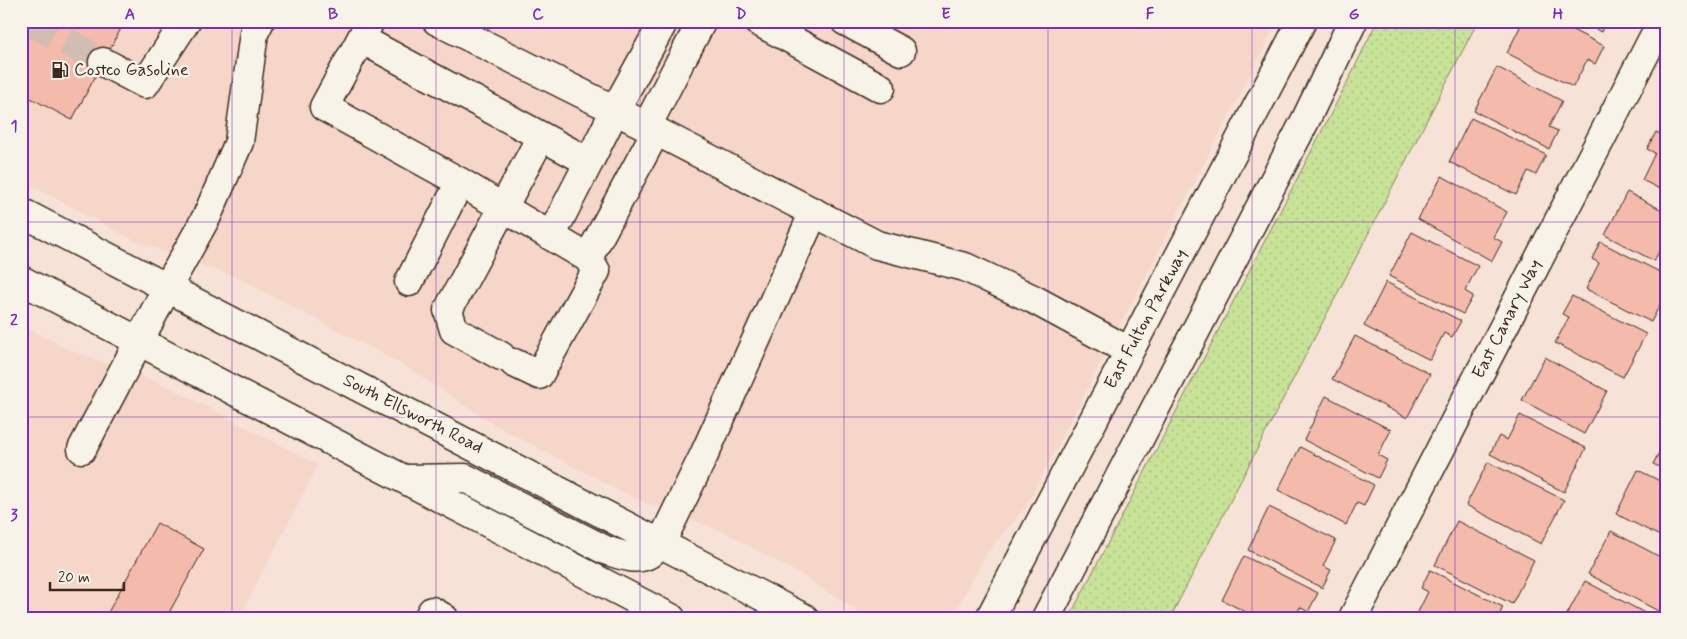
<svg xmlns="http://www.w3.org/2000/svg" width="1687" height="639" font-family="Mynerve,sans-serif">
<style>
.built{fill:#f5d6c9}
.park{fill:url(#park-dots);stroke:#82865b}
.building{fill:#f4baac;stroke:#3b2a1e}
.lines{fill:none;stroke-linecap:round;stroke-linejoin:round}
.minor-tunnel{stroke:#d1bdb1;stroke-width:28;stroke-dasharray:28 14;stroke-linecap:butt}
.minor-casing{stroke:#3b2a1e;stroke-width:31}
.major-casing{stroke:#3b2a1e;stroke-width:31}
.minor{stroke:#f7f3e8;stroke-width:28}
.major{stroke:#f7f3e8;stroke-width:28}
.grid{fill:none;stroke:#7b2cbf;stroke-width:1;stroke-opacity:0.55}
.labels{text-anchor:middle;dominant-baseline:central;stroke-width:5;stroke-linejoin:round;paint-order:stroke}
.poi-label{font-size:18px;fill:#3b2a1e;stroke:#f7f3e8;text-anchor:start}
.street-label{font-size:18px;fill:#3b2a1e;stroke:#f7f3e8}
.neatline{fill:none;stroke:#7b2cbf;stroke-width:2}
.grid-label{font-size:16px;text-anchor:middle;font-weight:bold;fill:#7b2cbf}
</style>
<defs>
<pattern id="park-dots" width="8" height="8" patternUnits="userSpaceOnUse" patternTransform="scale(1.25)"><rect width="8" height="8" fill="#c8e298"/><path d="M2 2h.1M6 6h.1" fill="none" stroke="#adc283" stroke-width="1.8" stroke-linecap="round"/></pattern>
</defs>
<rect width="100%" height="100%" fill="#f6e2d6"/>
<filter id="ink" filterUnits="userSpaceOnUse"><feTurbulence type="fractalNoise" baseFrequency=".02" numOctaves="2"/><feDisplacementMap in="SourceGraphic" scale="10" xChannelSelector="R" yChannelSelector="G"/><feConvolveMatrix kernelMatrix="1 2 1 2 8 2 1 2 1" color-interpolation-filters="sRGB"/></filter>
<g filter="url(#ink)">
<!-- built -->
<g class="built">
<path d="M21 21H1278L1025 508 988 551 951 618H867L802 575 725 532 634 498 495 425 402 364 236 277 136 241 21 180Z"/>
<path d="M21 325 68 349 169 387 318 465 239 618H21Z"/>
</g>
<!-- park -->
<path class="park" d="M1377 21H1478L1170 618H1069L1353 71Z"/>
<!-- building -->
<g class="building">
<path d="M21 21H125L72 120 21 93Z"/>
<path d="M1523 21H1555L1604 46 1595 64 1587 60 1573 87 1507 53Z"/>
<path d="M1581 21H1606L1601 32Z"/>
<path d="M1497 67 1562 101 1549 127 1558 131 1549 149 1474 111Z"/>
<path d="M1471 118 1546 155 1536 175 1528 171 1516 195 1449 162Z"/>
<path d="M1656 132 1666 137V192L1642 180 1655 153 1647 149Z"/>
<path d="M1442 176 1507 212 1493 237 1502 242 1492 261 1418 219Z"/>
<path d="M1627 192 1666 212V242H1664L1654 261 1605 235Z"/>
<path d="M1412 232 1478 266 1465 291 1473 296 1463 314 1389 276Z"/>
<path d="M1600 242 1666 275V293L1651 322 1586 289 1599 263 1592 259Z"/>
<path d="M1386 282 1461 321 1452 337 1444 333 1430 360 1364 326Z"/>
<path d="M1572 296 1646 334 1623 377 1555 343 1569 317 1562 314Z"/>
<path d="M1355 336 1430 374 1407 418 1332 379Z"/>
<path d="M1545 357 1607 391 1584 434 1522 400Z"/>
<path d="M1326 396 1391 430 1378 455 1387 460 1378 478 1304 440Z"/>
<path d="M1520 415 1586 448 1564 492 1490 454 1499 436 1507 440Z"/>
<path d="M1666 439V470L1653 464Z"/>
<path d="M1300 447 1374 485 1364 506 1357 503 1346 525 1278 490Z"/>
<path d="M1488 462 1564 500 1541 544 1466 505Z"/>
<path d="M1638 470 1666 484V539L1616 514Z"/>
<path d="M1269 507 1336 540 1323 566 1331 570 1322 588 1248 550Z"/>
<path d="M1457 521 1534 560 1512 604 1435 565Z"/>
<path d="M157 523 204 549 166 618H105Z"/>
<path d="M1611 531 1666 560V587L1664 591 1666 592V606L1662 613 1588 574Z"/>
<path d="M1244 556 1318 593 1308 612 1300 607 1295 618H1258L1222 600Z"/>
<path d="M1430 570 1503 607 1498 618H1415L1428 592 1421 588Z"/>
<path d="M1585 581 1654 618H1565Z"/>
</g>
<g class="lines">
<!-- minor-tunnel -->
<path class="minor-tunnel" d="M29 21 103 62"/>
<!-- minor casing -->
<g class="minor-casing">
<g id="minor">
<path d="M370 21 361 39 589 162 615 110 877 245 965 267 1033 299 1129 351"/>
<path d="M437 21 615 110 664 21"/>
<path d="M757 21 881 88"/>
<path d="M845 21 901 51"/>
<path d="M361 39 324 107 460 182 588 258 656 131"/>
<path d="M684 55 702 21"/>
<path d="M103 62 145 84 186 21"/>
<path d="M647 126 679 64"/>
<path d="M551 236 589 162"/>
<path d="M409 282 460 182"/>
<path d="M501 356 454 330 448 310 541 137"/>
<path d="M514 363 539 375 596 271 588 258"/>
<path d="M82 449 167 288 207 216 239 142 254 33 260 21"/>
<path d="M661 543 704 455 814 212"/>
<path d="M428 618 432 611 444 618"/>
<path d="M990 618 1302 21"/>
<path d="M1046 618 1305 121 1353 21"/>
<path d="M1353 618 1662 21"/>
</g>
</g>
<!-- major casing -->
<g class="major-casing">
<g id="major">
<path d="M21 212 804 618"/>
<path d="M21 280 671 618"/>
<path d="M406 479 465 478 605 550C618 554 636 562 649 554 653 551 657 546 661 543"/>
</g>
</g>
<!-- minor -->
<use href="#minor" class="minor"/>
<!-- major -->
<use href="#major" class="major"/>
</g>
</g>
<!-- grid -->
<path class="grid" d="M232 21V618M436 21V618M640 21V618M844 21V618M1048 21V618M1252 21V618M1455 21V618M21 222H1666M21 417H1666"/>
<!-- icons -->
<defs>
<g id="fuel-bare" transform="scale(1.35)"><path d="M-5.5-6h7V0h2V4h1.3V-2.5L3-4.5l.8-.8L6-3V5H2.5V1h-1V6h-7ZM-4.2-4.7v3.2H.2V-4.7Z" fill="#3b2a1e" stroke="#f7f3e8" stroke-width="2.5" paint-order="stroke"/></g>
</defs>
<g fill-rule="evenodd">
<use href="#fuel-bare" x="60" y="70"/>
</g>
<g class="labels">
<!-- poi labels -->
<g class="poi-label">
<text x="74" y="70">Costco Gasoline</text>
</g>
<!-- street labels -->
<g class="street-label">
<text transform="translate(1146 319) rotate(-62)">East Fulton Parkway</text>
<text transform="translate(1507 319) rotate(-63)">East Canary Way</text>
<text transform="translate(413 414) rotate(27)">South Ellsworth Road</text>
</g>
</g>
<!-- margin -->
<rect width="1687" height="639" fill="none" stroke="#f7f3e8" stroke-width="55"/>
<!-- scale -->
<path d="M50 582v8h74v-8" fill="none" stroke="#3b2a1e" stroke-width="2.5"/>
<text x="58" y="582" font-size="15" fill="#3b2a1e" stroke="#f7f3e8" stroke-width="4" paint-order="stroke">20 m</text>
<rect x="28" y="28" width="1632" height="584" class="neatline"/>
<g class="grid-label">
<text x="130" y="19">A</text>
<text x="333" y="19">B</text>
<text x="538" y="19">C</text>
<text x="741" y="19">D</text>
<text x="946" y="19">E</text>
<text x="1150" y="19">F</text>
<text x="1354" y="19">G</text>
<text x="1558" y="19">H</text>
<text x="14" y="131">1</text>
<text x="14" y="325">2</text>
<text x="14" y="520">3</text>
</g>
</svg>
